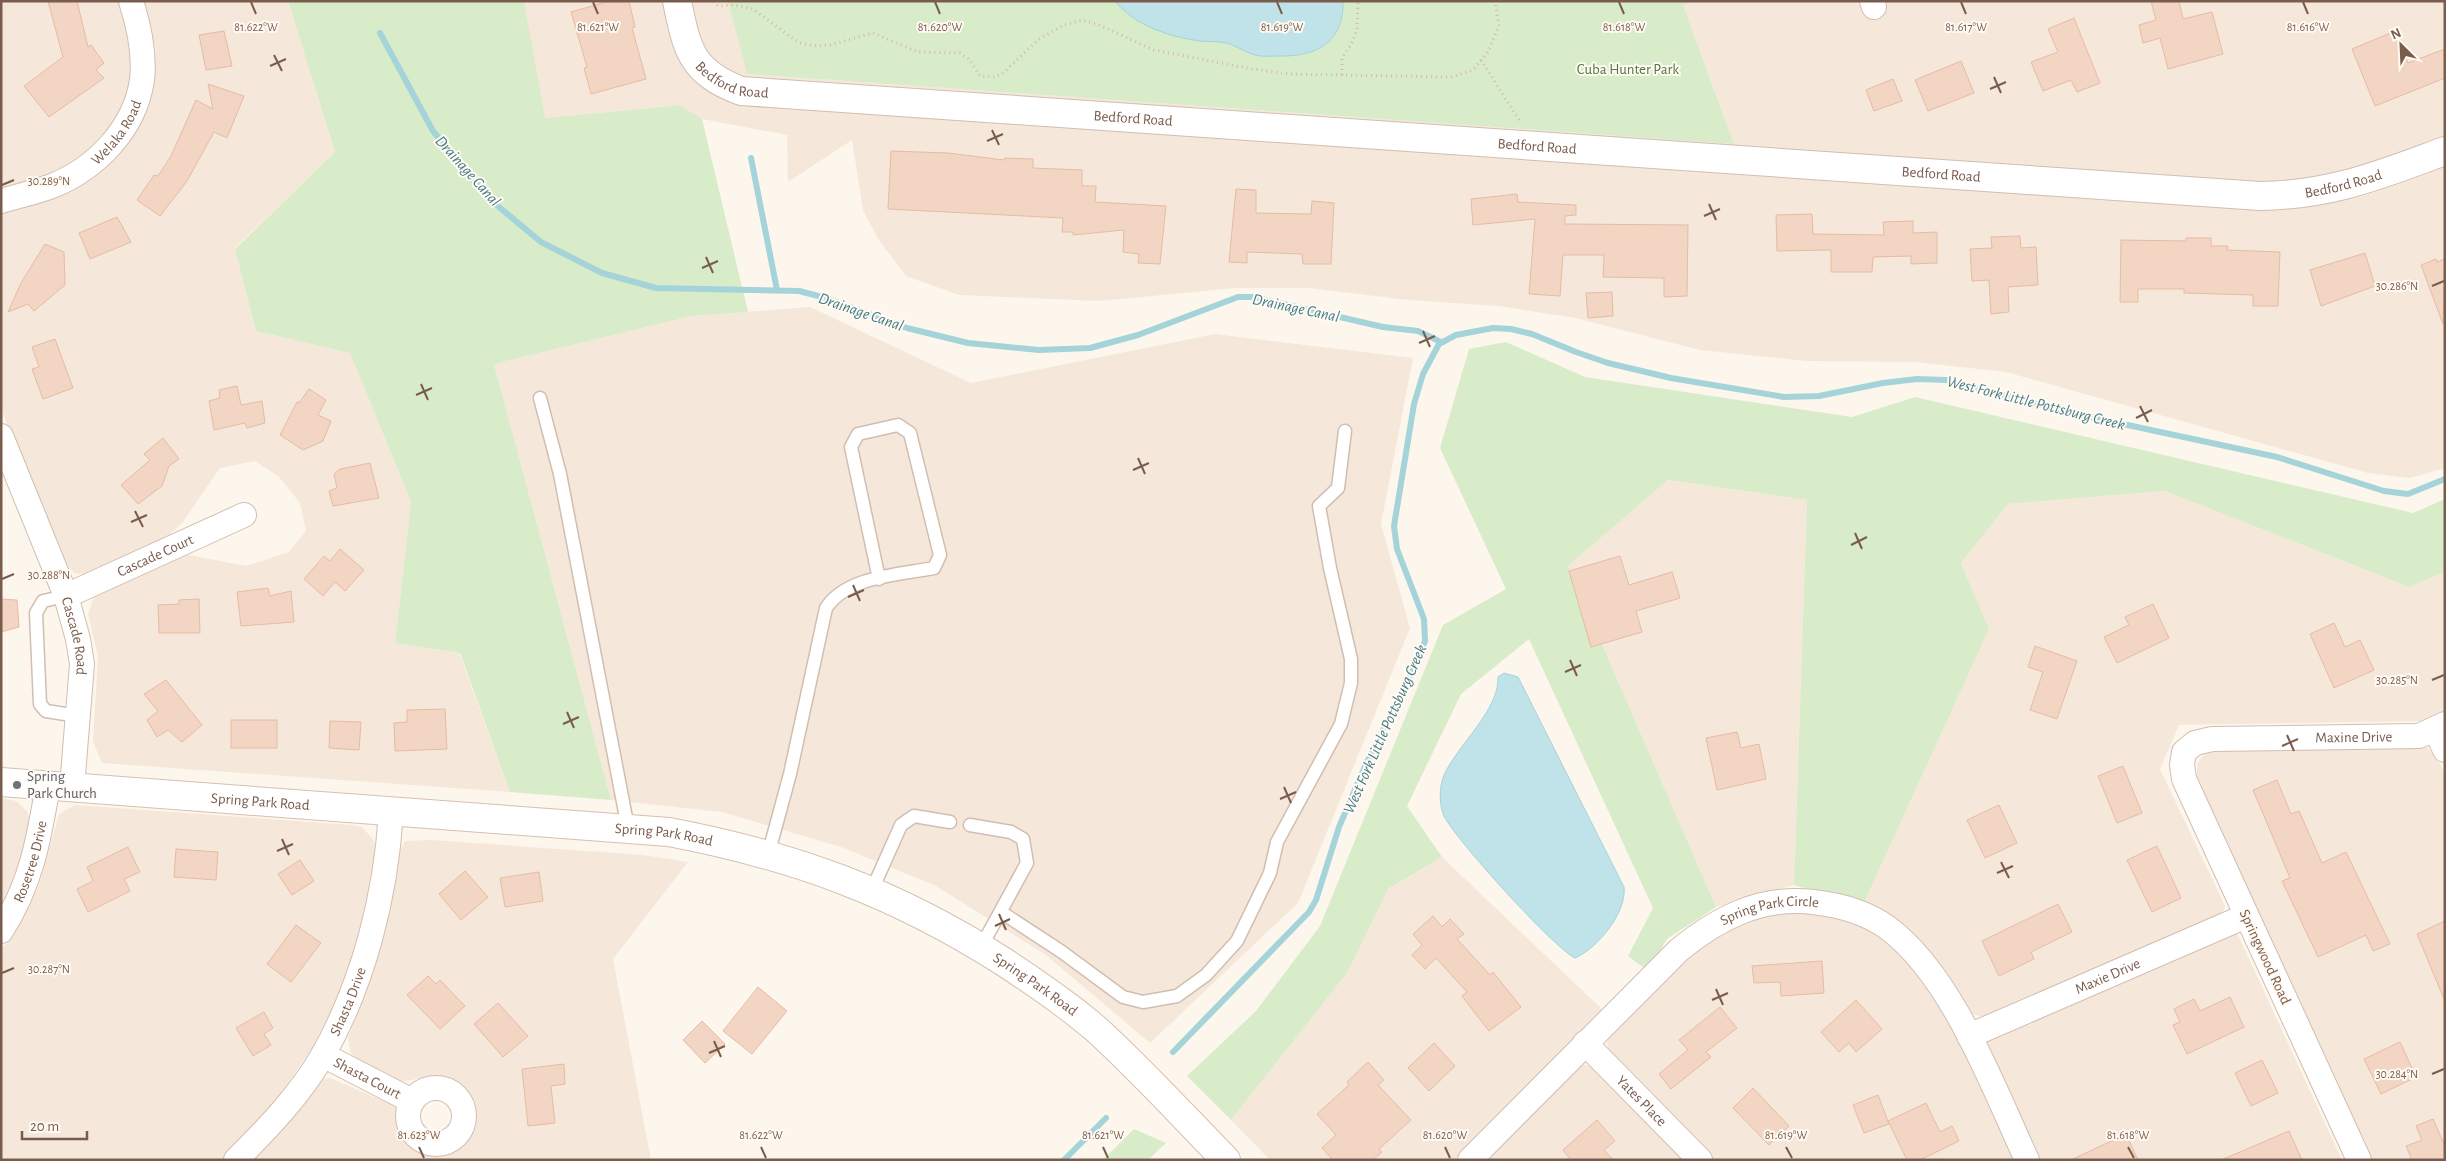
<svg xmlns="http://www.w3.org/2000/svg" width="2446" height="1161" font-family="'Alegreya Sans',sans-serif">
<style>
.residential{fill:#f5e8da}
.green{fill:#d8ecc9}
.water{fill:#bfe3e8;stroke:#a5d3da}
.lines{fill:none;stroke-linecap:round;stroke-linejoin:round}
.stream{stroke:#a5d3da;stroke-width:6}
.building{fill:#f3d5c3;stroke:#e6bba3}
.service-casing{stroke:#d1beb0;stroke-width:15}
.minor-casing{stroke:#d1beb0;stroke-width:26}
.tertiary-casing{stroke:#d1beb0;stroke-width:30}
.secondary-casing{stroke:#d6c0b0;stroke-width:30}
.path{stroke:#d9b8a5;stroke-width:3;stroke-dasharray:1 4;stroke-linecap:butt}
.service{stroke:#fff;stroke-width:12}
.minor{stroke:#fff;stroke-width:24}
.tertiary{stroke:#fff;stroke-width:28}
.secondary{stroke:#fff;stroke-width:28}
.ticks{fill:none;stroke:#7a5c4d;stroke-width:2}
.worship-dot{fill:#6b7280;stroke:#fffaf3;stroke-width:2}
.labels{text-anchor:middle;dominant-baseline:central;stroke-width:4;stroke-linejoin:round;paint-order:stroke}
.park-label{font-size:15px;fill:#537a41;stroke:#fffaf3}
.street-label{font-size:15px;fill:#7a5c4d;stroke:#fffaf3}
.worship-label{font-size:15px;fill:#5b616d;stroke:#fffaf3;text-anchor:start}
.water-label{font-size:16px;font-style:italic;fill:#437c86;stroke:#fffaf3}
.ticks-label{font-size:12px;text-anchor:middle;fill:#7a5c4d;stroke:#fffaf3;stroke-width:4;stroke-linejoin:round;paint-order:stroke}
</style>
<rect width="100%" height="100%" fill="#fdf6ec"/>
<!-- residential -->
<g class="residential">
<path d="M1 1H123L131 27V91L112 130 75 166 1 192Z"/>
<path d="M142 1H288L335 152 235 248 256 331 350 353 411 502 395 643 459 653 510 792 102 763 93 742 98 656 88 614 95 594 179 553 246 566 289 552 306 531 300 503 279 477 255 461 220 468 182 523 160 543 92 576 74 573 59 554 1 409V210L68 190 116 158 146 109 156 50Z"/>
<path d="M524 1H729L748 74 1734 144 1683 5 1695 1H2445V468L2410 478 2368 473 2006 372 1915 362 1806 361 1700 350 1575 318 1498 306 1408 300 1309 288H1236L1100 301 959 295 906 276 878 239 863 210 852 140 788 182 787 135 702 119 680 105 544 118Z"/>
<path d="M810 307 971 383 1215 334 1413 358 1381 524 1410 628 1298 903 1150 1043 1046 955 936 886 841 847 722 812 611 800 494 364 692 316Z"/>
<path d="M1668 480 1807 500 1794 885 1716 907 1568 566Z"/>
<path d="M2165 491 2409 587 2445 572V710L2421 721 2179 725 2160 769 2225 906 2222 917 1985 1017 1968 1013 1863 905 1989 629 1961 563 2008 504Z"/>
<path d="M2426 747 2437 758 2445 774V1160H2368L2197 787V764L2204 754 2215 749Z"/>
<path d="M1 798 16 801 27 811 31 826 15 888 1 910Z"/>
<path d="M75 805 353 825 362 827 374 841 377 857 348 980 310 1051 265 1116 224 1160H1V949L7 942 39 885 59 814Z"/>
<path d="M431 840 643 855 688 862 613 959 651 1160H252L266 1147 314 1086 323 1079 330 1078 398 1107 402 1132 415 1150 439 1156 463 1145 476 1127 475 1103 462 1087 435 1076 399 1082 357 1061 350 1051 348 1038 374 967 398 854 405 841Z"/>
<path d="M1442 857 1605 1012 1454 1160H1270L1231 1120 1347 973 1382 893Z"/>
<path d="M1788 911 1824 913 1864 924 1883 935 1912 965 1946 1012 2015 1160H1711L1610 1058 1607 1043 1609 1030 1672 966 1740 921Z"/>
<path d="M2228 932 2238 935 2342 1160H2035L1985 1054 1988 1040Z"/>
<path d="M1578 1065H1590L1601 1070 1689 1160H1481Z"/>
</g>
<!-- green -->
<g class="green">
<path d="M288 1H524L545 118 680 105 702 119 748 312 692 316 494 364 611 800 510 792 460 653 395 643 411 502 350 353 256 331 235 249 335 152Z"/>
<path d="M728 1H1695L1683 5 1734 144 747 74Z"/>
<path d="M1506 342 1585 377 1852 417 1915 397 2413 513 2445 499V572L2409 587 2165 491 2008 504 1961 563 1989 629 1863 905 1794 885 1807 500 1668 480 1568 566 1716 907 1667 939 1648 971 1628 956 1653 908 1529 639 1461 694 1407 806 1442 857 1388 889 1347 973 1231 1120 1187 1076 1256 1011 1320 926 1443 625 1506 589 1440 448 1469 349Z"/>
<path d="M1134 1129 1166 1143 1148 1160H1103Z"/>
</g>
<!-- water -->
<g class="water">
<path d="M1115 1H1343C1344 43 1316 57 1278 56 1271 56 1262 57 1255 55 1245 52 1237 46 1227 43 1218 41 1209 42 1200 41 1170 37 1135 26 1115 1Z"/>
<path d="M1504 673 1518 677 1624 887C1627 912 1598 948 1575 958 1554 948 1455 839 1444 816 1439 805 1439 787 1444 775 1457 746 1500 709 1498 677Z"/>
</g>
<g class="lines">
<!-- stream -->
<g class="stream">
<path d="M380 33 433 131 487 197 541 242 602 273 656 288 799 291 826 298 907 328 968 343 1039 350 1090 348 1138 335 1238 297H1253L1383 327 1418 331 1441 342"/>
<path d="M751 158 777 290"/>
<path d="M1173 1052 1309 912 1316 900 1339 827 1367 762 1416 664 1425 641 1424 619 1397 549 1394 526 1414 404 1423 374 1439 344 1456 335 1493 328 1511 329 1532 334 1576 352 1608 363 1671 378 1784 397 1819 396 1883 383 1917 379 1946 380 2076 414 2277 457 2384 491 2408 494 2445 479"/>
<path d="M1064 1160 1106 1118"/>
</g>
</g>
<!-- building -->
<g class="building">
<path d="M48 1H77L88 47 91 45 104 63 96 70 104 78 49 117 24 86 63 57Z"/>
<path d="M610 1H629L635 27 632 28 646 79 591 94 584 68 587 67 571 12Z"/>
<path d="M2151 1H2179L2183 19 2212 12 2223 54 2168 69 2160 38 2143 43 2139 25 2156 20Z"/>
<path d="M2074 18 2100 83 2077 92 2071 80 2043 91 2031 62 2058 52 2048 29Z"/>
<path d="M224 31 232 66 206 70 199 35Z"/>
<path d="M2395 31 2408 63 2445 49V78L2375 106 2352 49Z"/>
<path d="M1961 61 1974 93 1928 111 1915 80Z"/>
<path d="M1893 79 1902 101 1874 111 1866 90Z"/>
<path d="M208 84 244 96 227 138 214 132 187 181 160 216 137 200 154 175 158 176 171 156 196 100 213 109Z"/>
<path d="M891 151 948 153 1004 160 1005 158 1033 159V168L1082 170V186H1096L1095 202 1166 206 1160 264 1138 263 1139 254 1123 252 1124 230 1073 235V232H1062L1063 218 888 209Z"/>
<path d="M1236 189 1256 190V213L1311 214 1312 201 1334 203 1331 264H1303L1302 254 1247 252V263L1229 262Z"/>
<path d="M1517 194 1518 202 1576 205V215L1565 216V224L1688 225 1687 296 1664 297V278L1603 277 1604 255H1563L1560 296 1529 294 1535 219 1473 225 1471 199Z"/>
<path d="M1812 214 1813 234 1884 235 1883 222 1913 221V233L1937 232V263L1911 264V256L1873 257 1872 272H1831V250L1777 251 1776 215Z"/>
<path d="M117 217 131 242 90 259 79 233Z"/>
<path d="M2020 236 2021 248 2036 247 2038 285 2008 287 2009 312 1991 314 1989 280 1972 281 1970 249 1992 248 1991 237Z"/>
<path d="M2186 238H2211V246H2228L2227 250 2280 252 2278 306H2253V295L2184 293V289H2138V302H2120L2121 240 2186 241Z"/>
<path d="M45 244 64 252 65 285 34 311 28 304 8 312 21 283Z"/>
<path d="M2365 253 2375 286 2321 306 2310 270Z"/>
<path d="M2436 259 2437 262 2445 259 2443 324 2421 265Z"/>
<path d="M1612 292 1613 316 1588 318 1586 293Z"/>
<path d="M55 339 73 388 43 399 32 369 39 367 32 347Z"/>
<path d="M237 386 241 405 262 401 265 423 247 428 245 423 214 430 209 401 220 398 219 390Z"/>
<path d="M309 389 326 400 318 415 331 421 323 441 303 450 280 435 297 402 299 403Z"/>
<path d="M163 438 179 459 169 466 162 486 138 504 121 485 150 460 144 454Z"/>
<path d="M370 463 379 498 333 506 329 491 337 488 334 474 340 469Z"/>
<path d="M340 549 364 570 345 591 335 582 323 596 304 579 324 556 330 561Z"/>
<path d="M1620 556 1629 585 1672 572 1680 598 1636 611 1642 632 1591 647 1569 571Z"/>
<path d="M268 588 270 596 291 591 294 622 241 626 237 592Z"/>
<path d="M1 599 17 600 19 627 1 632Z"/>
<path d="M199 599 200 633H159L158 605 179 604V600Z"/>
<path d="M2153 604 2169 638 2117 663 2104 637 2129 625 2125 617Z"/>
<path d="M2334 623 2345 647 2360 640 2374 670 2334 688 2310 634Z"/>
<path d="M2035 646 2077 661 2057 719 2030 710 2043 672 2028 667Z"/>
<path d="M166 680 202 725 182 742 168 730 157 737 147 720 158 711 144 694Z"/>
<path d="M445 709 447 749 395 751 394 723 407 722V710Z"/>
<rect x="231" y="720" width="46" height="28"/>
<path d="M330 721 361 722 359 750 329 748Z"/>
<path d="M1737 732 1741 748 1759 744 1766 779 1717 790 1706 738Z"/>
<path d="M2123 766 2142 813 2117 823 2098 776Z"/>
<path d="M2277 780 2291 814 2299 811 2322 863 2346 852 2390 944 2373 951 2366 935 2318 957 2282 881 2290 878 2253 790Z"/>
<path d="M1999 805 2017 843 1985 858 1967 820Z"/>
<path d="M2157 846 2181 898 2152 912 2127 860Z"/>
<path d="M128 847 140 872 124 879 130 891 88 912 77 889 93 881 87 867Z"/>
<path d="M176 849 218 852 216 880 174 877Z"/>
<path d="M300 860 314 881 292 895 278 874Z"/>
<path d="M465 871 488 897 461 920 439 894Z"/>
<path d="M539 872 543 901 505 907 500 878Z"/>
<path d="M2058 904 2072 932 2031 952 2034 959 1999 976 1982 941Z"/>
<path d="M1433 916 1442 927 1450 919 1464 934 1457 939 1490 975 1493 972 1521 1007 1489 1031 1462 996 1467 992 1436 958 1425 969 1412 955 1422 945 1413 934Z"/>
<path d="M2445 921V999H2444L2417 934Z"/>
<path d="M296 925 321 943 291 982 267 964Z"/>
<path d="M1822 961 1824 993 1781 996 1780 982 1754 983 1752 966Z"/>
<path d="M428 976 436 984 440 980 465 1006 440 1029 407 995Z"/>
<path d="M758 987 787 1011 752 1054 723 1031Z"/>
<path d="M2230 997 2244 1027 2187 1054 2173 1025 2180 1022 2174 1009 2194 999 2200 1011Z"/>
<path d="M1856 1000 1882 1029 1856 1052 1849 1043 1839 1052 1821 1032Z"/>
<path d="M498 1003 528 1036 503 1057 474 1024Z"/>
<path d="M1720 1007 1737 1028 1706 1052 1711 1057 1671 1089 1659 1074 1688 1050 1679 1040Z"/>
<path d="M264 1012 273 1028 264 1034 271 1045 253 1056 236 1028Z"/>
<path d="M702 1021 725 1044 705 1063 683 1040Z"/>
<path d="M2400 1042 2416 1077 2381 1094 2364 1059Z"/>
<path d="M1434 1043 1455 1066 1429 1091 1408 1068Z"/>
<path d="M2262 1060 2278 1093 2251 1106 2235 1073Z"/>
<path d="M1368 1062 1384 1080 1378 1085 1411 1120 1379 1149 1382 1152 1373 1160H1333L1322 1148 1336 1135 1317 1114 1349 1085 1347 1082Z"/>
<path d="M564 1064 565 1084 551 1086 555 1123 528 1126 522 1069Z"/>
<path d="M1753 1088 1789 1126 1769 1145 1733 1108Z"/>
<path d="M1878 1095 1889 1124 1864 1133 1853 1105Z"/>
<path d="M1926 1103 1940 1132 1952 1126 1959 1141 1920 1160H1907L1888 1121Z"/>
<path d="M2433 1119 2445 1146V1160H2412L2406 1146 2422 1140 2416 1126Z"/>
<path d="M1597 1120 1615 1141 1604 1150 1613 1160H1571L1563 1150Z"/>
<path d="M2289 1131 2302 1160H2221Z"/>
<path d="M2126 1134 2138 1160H2071Z"/>
</g>
<g class="lines">
<!-- service casing -->
<g class="service-casing">
<g id="service">
<path d="M540 398 560 474 628 828"/>
<path d="M66 596 43 601 36 613 40 704 46 711 78 716"/>
<path d="M970 825 1011 832 1023 839 1027 863 981 947"/>
<path d="M768 855 790 774 826 608C847 576 899 575 934 568L940 555 910 433 898 425 858 434 851 447 879 579"/>
<path d="M872 890 901 825 914 816 950 822"/>
<path d="M1001 912 1062 952 1123 997 1143 1002 1177 996 1206 975 1237 941 1270 873 1277 842 1341 724 1351 683V659L1330 568 1319 506 1338 488 1345 431"/>
</g>
</g>
<!-- minor casing -->
<g class="minor-casing">
<g id="minor">
<path d="M1872 1 1874 7"/>
<path id="s1" d="M1 201C18 196 36 192 52 186 97 168 135 128 142 80 145 54 139 26 131 1"/>
<path id="s2" d="M1 436 66 596 78 639 82 664 72 787"/>
<path id="s3" d="M66 596 244 515"/>
<path d="M2435 729 2445 750"/>
<path id="s4" d="M1 931C31 885 39 839 48 785"/>
<path id="s5" d="M1969 1036 2246 916"/>
<path id="s6" d="M1585 1043 1700 1160"/>
<path id="s7" d="M323 1055 412 1101"/>
<circle cx="436" cy="1116" r="28"/>
<path id="s8" d="M236 1160C268 1128 300 1095 323 1055 364 982 386 895 391 812"/>
<path id="s9" d="M1470 1160 1679 950C1718 918 1761 896 1813 902 1840 905 1866 912 1888 928 1953 977 1993 1087 2027 1160"/>
<path id="s10" d="M2359 1160 2184 779 2182 765 2184 752 2195 743 2212 739 2419 736 2445 724"/>
</g>
</g>
<!-- tertiary casing -->
<g class="tertiary-casing">
<g id="tertiary">
<path id="s11" d="M677 1C687 50 691 72 741 91L2260 196C2332 195 2379 175 2445 151"/>
</g>
</g>
<!-- secondary casing -->
<g class="secondary-casing">
<g id="secondary">
<path id="s12" d="M1 782 669 832C795 856 896 893 1004 962 1036 983 1067 1004 1096 1029 1141 1070 1183 1116 1226 1160"/>
</g>
</g>
<!-- path -->
<g class="path">
<path d="M714 1 718 6 734 5 753 9 791 37 800 43 817 46 830 45 873 33 918 52 960 53 969 59 980 76 995 77 1003 73 1039 39 1064 25 1082 20 1099 25 1154 50 1247 68 1289 74 1451 77 1473 70 1488 52 1499 26 1495 1"/>
<path d="M1481 60 1519 120"/>
<path d="M1342 75V58L1353 41 1357 28 1358 1"/>
</g>
<!-- service -->
<use href="#service" class="service"/>
<!-- minor -->
<use href="#minor" class="minor"/>
<!-- tertiary -->
<use href="#tertiary" class="tertiary"/>
<!-- secondary -->
<use href="#secondary" class="secondary"/>
</g>
<!-- ticks -->
<path class="ticks" d="M251 2 256 14M593 2 598 14M935 2 940 14M1277 2 1282 14M1619 2 1624 14M1961 2 1966 14M2303 2 2308 14M274 55 282 71M270 66 286 59M1994 77 2001 93M1990 89 2006 82M992 130 999 145M987 141 1003 134M2 185 14 180M1709 204 1716 220M1704 216 1720 209M706 257 713 273M702 268 718 261M2432 286 2444 281M1423 331 1430 347M1419 343 1435 336M421 384 428 400M416 395 432 388M2140 406 2148 422M2136 418 2152 410M1138 458 1145 474M1133 470 1149 463M135 511 143 527M131 522 147 515M1855 533 1862 549M1851 545 1867 537M2 579 14 574M853 585 860 601M848 597 864 590M1570 660 1577 676M1565 672 1581 665M2432 680 2444 675M567 712 574 728M563 724 579 717M2287 735 2294 751M2282 746 2298 739M1284 787 1291 803M1280 799 1296 792M282 839 289 855M277 851 293 844M2001 862 2009 878M1997 873 2013 866M999 914 1006 930M995 926 1010 919M2 973 14 968M1716 989 1723 1005M1712 1000 1728 993M714 1041 721 1057M709 1053 725 1046M2432 1074 2444 1069M419 1147 424 1158M761 1147 766 1158M1103 1147 1108 1158M1445 1147 1450 1158M1786 1147 1792 1158M2128 1147 2134 1158"/>
<!-- markers -->
<circle class="worship-dot" cx="17" cy="785" r="5"/>
<g class="labels">
<!-- park labels -->
<g class="park-label">
<text x="1628" y="69">Cuba Hunter Park</text>
</g>
<!-- street labels -->
<g class="street-label">
<text stroke="none"><textPath href="#s11" startOffset="106">Bedford Road</textPath></text>
<text stroke="none"><textPath href="#s11" startOffset="511">Bedford Road</textPath></text>
<text stroke="none"><textPath href="#s1" startOffset="139">Welaka Road</textPath></text>
<text stroke="none"><textPath href="#s11" startOffset="916">Bedford Road</textPath></text>
<text stroke="none"><textPath href="#s11" startOffset="1321">Bedford Road</textPath></text>
<text stroke="none"><textPath href="#s11" startOffset="1725">Bedford Road</textPath></text>
<text stroke="none"><textPath href="#s3" startOffset="98">Cascade Court</textPath></text>
<text stroke="none"><textPath href="#s2" startOffset="214">Cascade Road</textPath></text>
<text stroke="none"><textPath href="#s10" startOffset="620">Maxine Drive</textPath></text>
<text stroke="none"><textPath href="#s12" startOffset="260">Spring Park Road</textPath></text>
<text stroke="none"><textPath href="#s12" startOffset="665">Spring Park Road</textPath></text>
<text stroke="none"><textPath href="#s4" startOffset="76">Rosetree Drive</textPath></text>
<text stroke="none"><textPath href="#s9" startOffset="398">Spring Park Circle</textPath></text>
<text transform="translate(2265 957) rotate(65)">Springwood Road</text>
<text stroke="none"><textPath href="#s5" startOffset="151">Maxie Drive</textPath></text>
<text stroke="none"><textPath href="#s12" startOffset="1070">Spring Park Road</textPath></text>
<text stroke="none"><textPath href="#s8" startOffset="196">Shasta Drive</textPath></text>
<text stroke="none"><textPath href="#s7" startOffset="50">Shasta Court</textPath></text>
<text stroke="none"><textPath href="#s6" startOffset="81">Yates Place</textPath></text>
</g>
<!-- worship labels -->
<g class="worship-label">
<text x="27" y="776">Spring<tspan x="27" dy="17">Park Church</tspan></text>
</g>
<!-- water labels -->
<g class="water-label">
<text transform="translate(468 171) rotate(48)">Drainage Canal</text>
<text transform="translate(1296 308) rotate(12)">Drainage Canal</text>
<text transform="translate(861 312) rotate(19)">Drainage Canal</text>
<text transform="translate(2036 403) rotate(14)">West Fork Little Pottsburg Creek</text>
<text transform="translate(1385 729) rotate(-66)">West Fork Little Pottsburg Creek</text>
</g>
</g>
<g class="ticks-label">
<text x="256" y="31">81.622°W</text>
<text x="940" y="31">81.620°W</text>
<text x="1624" y="31">81.618°W</text>
<text x="1966" y="31">81.617°W</text>
<text x="2308" y="31">81.616°W</text>
<text x="598" y="31">81.621°W</text>
<text x="1282" y="31">81.619°W</text>
<text x="49" y="185">30.289°N</text>
<text x="2397" y="290">30.286°N</text>
<text x="49" y="579">30.288°N</text>
<text x="2397" y="684">30.285°N</text>
<text x="49" y="973">30.287°N</text>
<text x="2397" y="1078">30.284°N</text>
<text x="419" y="1139">81.623°W</text>
<text x="761" y="1139">81.622°W</text>
<text x="1103" y="1139">81.621°W</text>
<text x="1445" y="1139">81.620°W</text>
<text x="1786" y="1139">81.619°W</text>
<text x="2128" y="1139">81.618°W</text>
</g>
<!-- border -->
<rect width="2446" height="1161" fill="none" stroke="#7a5c4d" stroke-width="5"/>
<!-- north arrow -->
<g transform="translate(2401 45) rotate(336)" stroke="#fffaf3" stroke-width="4" paint-order="stroke">
<path d="M0-4L9 19L0 12L-9 19Z" fill="#7a5c4d"/>
<text y="-8" font-size="14" font-weight="bold" text-anchor="middle" fill="#7a5c4d">N</text>
</g>
<!-- scale -->
<path d="M22 1131v8h65v-8" fill="none" stroke="#7a5c4d" stroke-width="2.5"/>
<text x="30" y="1131" font-size="15" fill="#7a5c4d" stroke="#fffaf3" stroke-width="4" paint-order="stroke">20 m</text>
</svg>
